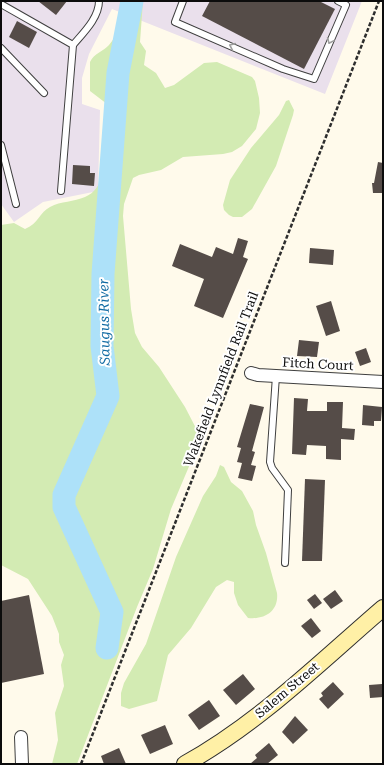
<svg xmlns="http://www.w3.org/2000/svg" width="384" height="765" font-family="'Roboto Serif',serif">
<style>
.industrial{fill:#eae0ec}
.green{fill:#d3ebb3}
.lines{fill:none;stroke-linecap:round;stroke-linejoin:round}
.river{stroke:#ade1f9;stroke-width:23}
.building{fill:#554c48}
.service-casing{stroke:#3f3f3f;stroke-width:8}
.minor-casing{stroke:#3f3f3f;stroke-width:14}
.secondary-casing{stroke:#2e2e2e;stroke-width:18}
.path{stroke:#2e2e2e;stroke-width:2.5;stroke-dasharray:4 2;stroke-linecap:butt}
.service{stroke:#fff;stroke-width:6}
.minor{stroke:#fff;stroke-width:12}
.secondary{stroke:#fff0a6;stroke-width:16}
.oneway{stroke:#9e9e9e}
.labels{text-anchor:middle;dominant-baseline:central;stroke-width:4;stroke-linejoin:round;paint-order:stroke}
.street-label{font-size:13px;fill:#0c0c0c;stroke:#fff}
.water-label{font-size:14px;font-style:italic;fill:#116ba3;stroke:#fff}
</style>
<rect width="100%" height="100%" fill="#fffaeb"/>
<!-- industrial -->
<path class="industrial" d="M1 1H362L325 94 112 9 89 54 82 78V104L100 110 98 191 43 202 14 222 1 204Z"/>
<!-- green -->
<g class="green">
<path d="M125 1H143L140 42 146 51 144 65 156 73 165 88 174 85 204 63 217 62 252 77 255 81 259 98 260 113 256 129 242 146 232 152 223 154 183 157 161 170 139 175 133 178 124 204 123 216 131 309 135 333 142 347 159 367 185 407 199 434 193 457 171 509 153 569 137 607 77 764H52L58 740 55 713 64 686 61 665 64 655 59 642V634L52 616 28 579 1 565V225L14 223 25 229C38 224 40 212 50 207 61 201 74 202 85 197 114 185 107 129 107 104L90 91V62C94 53 103 52 109 45 120 33 121 17 125 1Z"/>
<path d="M289 100 294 110 293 115 276 166 252 209 242 217H233L229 215 224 210 223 205 230 180 251 148 279 115 286 101Z"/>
<path d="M220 465 224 467 231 482 242 491 253 511 256 525 266 553 277 593C279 611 265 620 248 618L238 605 234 593V582L227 580 216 587 191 628 168 655 157 701 129 709 121 706V693L124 683 146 644 176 557 203 496 216 476Z"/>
</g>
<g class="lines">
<!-- river -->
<path class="river" d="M107 648 112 612 64 507V495L108 396 102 346 103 274 118 73 132 1"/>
</g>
<!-- building -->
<g class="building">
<path d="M38 1H67L56 15Z"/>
<path d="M210 1H319L335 9 304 69 202 16Z"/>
<path d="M17 21 37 32 29 48 9 37Z"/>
<path d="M378 162 383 163V193H373L372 183H374Z"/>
<path d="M73 165 90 166V173H95L94 186 72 184Z"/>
<path d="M238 238 248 241 243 257 248 259 223 318 194 306 204 279 172 266 180 244 212 257 216 247 233 254Z"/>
<path d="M310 248 334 250 333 265 309 263Z"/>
<path d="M331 301 340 331 326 336 316 306Z"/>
<path d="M299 340 319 342 317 357 297 356Z"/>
<path d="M366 348 371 362 360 366 355 352Z"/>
<path d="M294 398 308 399 307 411H327V402H343L342 428 355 429 354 440 341 439V460L326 459V446L307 445 306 455 292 454Z"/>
<path d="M250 404 264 407 252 451 255 452 251 465 256 466 252 481 238 478 242 463 237 462 241 448 237 447Z"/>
<path d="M363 405 382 407 381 421H374V426L362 425Z"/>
<path d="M305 479 325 480 322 561H302Z"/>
<path d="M335 590 343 601 331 609 323 599Z"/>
<path d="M315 594 322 603 314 609 307 600Z"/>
<path d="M29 595 44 674 1 683V601Z"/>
<path d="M311 618 321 631 312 638 301 626Z"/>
<path d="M243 674 255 689 236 705 223 690Z"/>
<path d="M333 682 344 694 328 709 319 699 323 696 321 693Z"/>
<path d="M382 684 383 697 370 698 369 685Z"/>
<path d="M209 700 220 716 199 730 188 715Z"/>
<path d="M295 716 308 730 293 744 282 732Z"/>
<path d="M165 725 173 744 150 754 141 735Z"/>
<path d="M269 743 278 755 267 764H250L257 758 255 755Z"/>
<path d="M119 748 126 764H104L101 756Z"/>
</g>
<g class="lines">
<!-- service casing -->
<g class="service-casing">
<g id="service">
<path d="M183 1 175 22 283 69 314 79 346 5 338 1"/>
<path d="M1 4 73 45 61 191"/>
<path d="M73 45C83 33 99 18 99 1"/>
<path d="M1 48 44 93"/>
<path d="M1 145 16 204"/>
<path d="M276 376 270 462 272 468 288 490 285 563"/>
</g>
</g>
<!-- minor casing -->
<g class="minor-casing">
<g id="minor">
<path d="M251 373 258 375 383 382"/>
<path d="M21 737 22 764"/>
</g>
</g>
<!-- secondary casing -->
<g class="secondary-casing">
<path id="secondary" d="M185 764C259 723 319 663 383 608"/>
</g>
<!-- path -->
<path class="path" d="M81 764 379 1"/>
<!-- service -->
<use href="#service" class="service"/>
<!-- minor -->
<use href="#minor" class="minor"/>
<!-- secondary -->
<use href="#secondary" class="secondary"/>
</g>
<!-- one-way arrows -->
<defs><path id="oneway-chevron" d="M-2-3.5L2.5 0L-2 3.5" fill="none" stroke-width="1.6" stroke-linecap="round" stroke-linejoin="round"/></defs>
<g class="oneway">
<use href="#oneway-chevron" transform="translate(330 41) rotate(114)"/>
<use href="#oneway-chevron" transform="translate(232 46) rotate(-156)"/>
</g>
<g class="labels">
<!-- street labels -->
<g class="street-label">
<text transform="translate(318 364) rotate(3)">Fitch Court</text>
<text transform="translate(221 379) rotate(-69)">Wakefield Lynnfield Rail Trail</text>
<text transform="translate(287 690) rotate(-40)">Salem Street</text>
</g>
<!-- water labels -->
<g class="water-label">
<text transform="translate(104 322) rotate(-91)">Saugus River</text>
</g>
</g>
<!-- border -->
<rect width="384" height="765" fill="none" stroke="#0c0c0c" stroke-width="4"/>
</svg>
